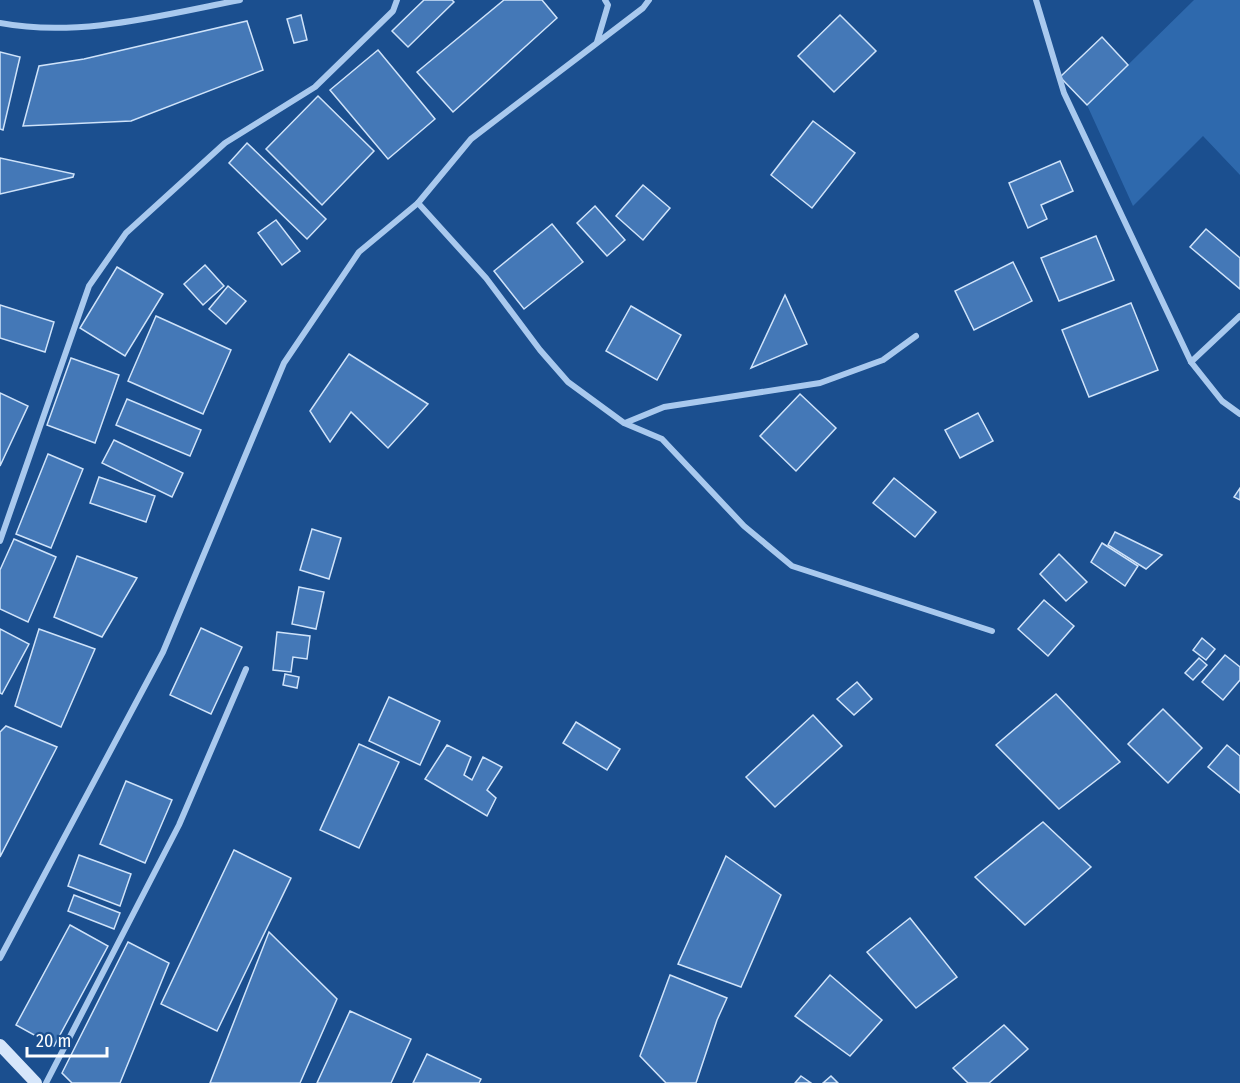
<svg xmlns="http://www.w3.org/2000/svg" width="1240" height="1083" font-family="'Fira Sans Condensed',sans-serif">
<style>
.green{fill:#2e69ad}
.building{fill:#4478b7;stroke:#cfe3fa;stroke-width:1.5}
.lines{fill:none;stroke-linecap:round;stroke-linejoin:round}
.minor{stroke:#a9c9ee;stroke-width:6}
.secondary{stroke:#d6e6fa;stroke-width:12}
</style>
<rect width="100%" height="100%" fill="#1b4f8f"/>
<!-- green -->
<path class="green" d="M1194 0H1240V175L1203 136 1133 206 1087 105Z"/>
<!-- building -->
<g class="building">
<path d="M424 0H452L454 2 408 47 392 31Z"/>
<path d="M504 0H542L557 18 453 112 417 72Z"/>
<path d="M301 15 307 40 294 43 287 19Z"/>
<path d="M840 15 876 51 834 92 798 56Z"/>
<path d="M247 21 263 70 131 121 23 126 39 66 84 59Z"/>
<path d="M1102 37 1128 65 1087 105 1060 77Z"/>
<path d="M378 50 435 119 388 159 330 90Z"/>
<path d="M0 52 20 57 3 130 0 129Z"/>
<path d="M318 96 374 151 322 205 266 149Z"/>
<path d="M813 121 855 153 812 208 771 175Z"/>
<path d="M247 143 326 219 307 239 229 163Z"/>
<path d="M0 158 74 174 73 177 0 194Z"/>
<path d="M1060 161 1073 191 1041 205 1047 219 1028 228 1009 183Z"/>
<path d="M643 185 670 208 643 240 616 216Z"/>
<path d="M595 206 625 240 607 256 577 223Z"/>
<path d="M276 220 300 251 282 265 258 233Z"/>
<path d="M552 224 583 262 524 309 494 271Z"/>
<path d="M1206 229 1240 258V289L1190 247Z"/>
<path d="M1096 236 1114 280 1059 301 1041 258Z"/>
<path d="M1013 262 1032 301 974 330 955 291Z"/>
<path d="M205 265 224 286 203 305 184 284Z"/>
<path d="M117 267 163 294 125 356 80 328Z"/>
<path d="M228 286 246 301 226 324 209 309Z"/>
<path d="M785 295 807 344 751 368Z"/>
<path d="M1131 303 1158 370 1089 397 1062 330Z"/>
<path d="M0 305 54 322 45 352 0 338Z"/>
<path d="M631 306 681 335 657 380 606 351Z"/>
<path d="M156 316 231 350 203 414 128 381Z"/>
<path d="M349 354 428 404 388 448 351 412 330 442 310 411Z"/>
<path d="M71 358 119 375 95 443 47 425Z"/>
<path d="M0 393 28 406 0 466Z"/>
<path d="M800 394 836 428 796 471 760 436Z"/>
<path d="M127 399 201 430 190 456 116 425Z"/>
<path d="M978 413 993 441 960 458 945 430Z"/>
<path d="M114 440 183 473 172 497 102 463Z"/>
<path d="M48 454 83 469 51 548 16 534Z"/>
<path d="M99 477 155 496 146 522 90 503Z"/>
<path d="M894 478 936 512 915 537 873 503Z"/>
<path d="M1240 488V500L1234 497Z"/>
<path d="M312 529 341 538 329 579 300 570Z"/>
<path d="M1115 532 1162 555 1146 569 1108 545Z"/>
<path d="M14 539 56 557 28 622 0 609V570Z"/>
<path d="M1102 543 1138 566 1125 586 1091 562Z"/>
<path d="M1059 554 1087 582 1066 601 1040 574Z"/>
<path d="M77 556 137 578 102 637 54 617Z"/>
<path d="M299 587 324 592 316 629 292 624Z"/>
<path d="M1044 600 1074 626 1048 656 1018 629Z"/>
<path d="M201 628 242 647 211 714 170 695Z"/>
<path d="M0 629 29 644 2 694 0 693Z"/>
<path d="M39 629 95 649 61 727 15 706Z"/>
<path d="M277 632 310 636 307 659 293 657 291 672 273 670Z"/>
<path d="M1202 638 1215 649 1206 660 1193 650Z"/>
<path d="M1225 655 1240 667V680L1223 700 1202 682Z"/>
<path d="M1199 658 1207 665 1193 680 1185 673Z"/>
<path d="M285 674 299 677 297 688 283 685Z"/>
<path d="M857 682 872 699 854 715 837 699Z"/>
<path d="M1056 694 1120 762 1059 809 996 745Z"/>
<path d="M389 697 440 721 420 765 369 741Z"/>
<path d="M1163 709 1202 748 1168 783 1128 744Z"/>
<path d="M813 715 842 746 775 807 746 777Z"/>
<path d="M576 722 620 749 607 770 563 743Z"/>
<path d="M6 726 57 747 0 857V732Z"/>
<path d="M359 744 399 762 359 848 320 830Z"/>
<path d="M447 745 471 757 464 775 472 780 483 757 502 767 487 790 496 798 487 816 425 779Z"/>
<path d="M1227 745 1240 756V793L1208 767Z"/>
<path d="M126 781 172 800 145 863 100 844Z"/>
<path d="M1043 822 1091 867 1025 925 975 877Z"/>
<path d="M234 850 291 878 217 1031 161 1004Z"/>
<path d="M79 855 131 874 120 906 68 886Z"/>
<path d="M726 856 781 895 741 987 678 964Z"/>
<path d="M74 895 120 913 114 929 68 911Z"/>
<path d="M910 918 957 977 916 1008 867 952Z"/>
<path d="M70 925 108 946 54 1046 16 1025Z"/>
<path d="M269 932 337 999 300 1083H210Z"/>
<path d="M128 942 169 963 120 1083H72L62 1073Z"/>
<path d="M670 975 727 998 717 1020 696 1083H666L640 1056Z"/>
<path d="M830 975 882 1020 850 1056 795 1016Z"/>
<path d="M350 1011 411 1039 391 1083H317Z"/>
<path d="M1004 1025 1028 1049 989 1083H968L953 1068Z"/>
<path d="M427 1054 481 1079 479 1083H413Z"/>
<path d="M801 1076 811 1083H795Z"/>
<path d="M831 1076 838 1083H823Z"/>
</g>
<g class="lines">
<!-- minor -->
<g class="minor">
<path d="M1036 0 1064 93 1191 362 1222 401 1240 414"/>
<path d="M0 23C79 38 162 15 240 0"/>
<path d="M597 42 608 5 605 0"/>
<path d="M418 203 486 278 540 350 568 382 624 423 662 439 744 526 792 566 992 631"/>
<path d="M1191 362 1240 316"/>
<path d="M625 423 664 407 820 383 883 360 916 336"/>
<path d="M0 541 89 286 126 233 225 143 315 87 393 11 397 0"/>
<path d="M0 958 163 652 284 363 359 252 418 203 471 139 643 8 649 0"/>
<path d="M46 1083 179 825 246 669"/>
</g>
<!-- secondary -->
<path class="secondary" d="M0 1045 36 1083"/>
</g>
<!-- scale -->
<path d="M27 1047v9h80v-9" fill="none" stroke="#ffffff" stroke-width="3"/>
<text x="36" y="1047" font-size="18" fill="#ffffff" stroke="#1b4f8f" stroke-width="4.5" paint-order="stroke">20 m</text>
</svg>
